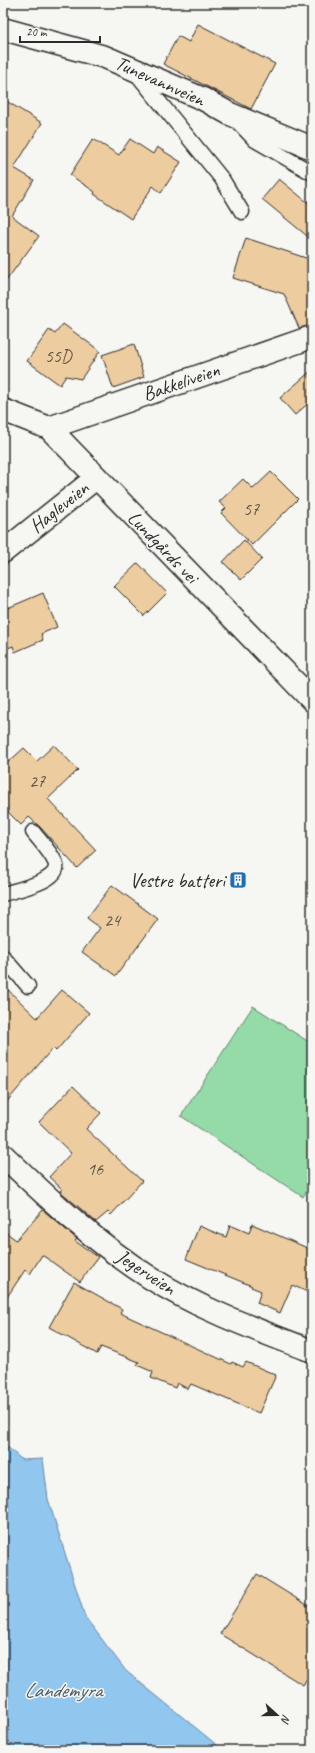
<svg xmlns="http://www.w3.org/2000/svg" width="315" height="1753" font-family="Caveat,sans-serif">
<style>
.green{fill:#95dba8;stroke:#60836a}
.water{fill:#91c6ef;stroke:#6888a1}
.building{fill:#edcc9f;stroke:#2b2b2b}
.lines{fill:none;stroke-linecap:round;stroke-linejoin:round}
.service-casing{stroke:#2b2b2b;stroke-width:17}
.minor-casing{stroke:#2b2b2b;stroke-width:25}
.tertiary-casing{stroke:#2b2b2b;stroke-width:25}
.service{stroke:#f6f6f2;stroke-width:14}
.minor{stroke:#f6f6f2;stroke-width:22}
.tertiary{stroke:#f6f6f2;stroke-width:22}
.labels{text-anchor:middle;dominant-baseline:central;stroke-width:3;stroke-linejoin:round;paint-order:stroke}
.number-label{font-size:18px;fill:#5c5348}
.street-label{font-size:20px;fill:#2b2b2b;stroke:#f6f6f2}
.poi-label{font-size:20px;fill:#2b2b2b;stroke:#f6f6f2;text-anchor:end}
.water-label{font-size:21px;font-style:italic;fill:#4a5a66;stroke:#f6f6f2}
</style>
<rect width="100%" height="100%" fill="#f6f6f2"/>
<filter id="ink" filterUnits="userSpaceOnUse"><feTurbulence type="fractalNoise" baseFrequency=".025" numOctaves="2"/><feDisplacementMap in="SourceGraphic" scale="8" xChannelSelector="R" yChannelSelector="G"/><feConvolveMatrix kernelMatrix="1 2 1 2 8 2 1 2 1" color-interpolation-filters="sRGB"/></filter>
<g filter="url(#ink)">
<!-- green -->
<path class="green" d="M253 1006 312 1044V1182L303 1197 181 1116Z"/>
<!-- water -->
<path class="water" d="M3 1443 22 1460 43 1459 48 1499 85 1617 126 1671 223 1750H11L3 1746Z"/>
<!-- building -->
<g class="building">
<path d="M198 24 275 64 251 109 163 64 178 36 189 42Z"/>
<path d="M3 99 42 123 14 168 34 180 12 216 39 236 3 285Z"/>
<path d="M93 139 119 155 130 139 153 154 157 147 181 162 161 193 153 186 131 219 94 194 95 192 70 175Z"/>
<path d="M279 179 312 206V240L262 199Z"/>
<path d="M246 238 312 260V325L299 328 284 294 233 278Z"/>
<path d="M63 324 100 351 81 379 66 376 60 385 27 361 49 330 55 334Z"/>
<path d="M134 344 144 377 113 388 102 355Z"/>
<path d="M312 370V400L295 415 280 398Z"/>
<path d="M271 472 298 499 252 545 221 513 226 508 219 502 243 479 253 489Z"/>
<path d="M244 540 262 559 241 580 223 562Z"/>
<path d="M138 563 167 593 144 616 114 586Z"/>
<path d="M43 593 57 627 41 634 43 640 15 652 13 646 3 650V610Z"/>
<path d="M54 745 78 770 48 799 96 850 77 868 40 827 29 817 21 825 3 807V767L24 748 37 761Z"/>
<path d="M112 885 158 919 116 976 82 952 100 928 87 918Z"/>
<path d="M3 985 37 1018 62 990 89 1013 56 1051 53 1048 3 1106Z"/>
<path d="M73 1086 101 1113 86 1129 142 1181 111 1215 108 1212 96 1222 60 1191 62 1189 49 1177 71 1153 39 1122Z"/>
<path d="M43 1210 77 1239 75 1241 98 1257 80 1282 42 1255 30 1274 25 1270 3 1303V1230L16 1240Z"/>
<path d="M252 1224 312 1250V1294L292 1285 280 1313 257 1303 261 1291 251 1287 252 1286 186 1259 199 1226 226 1237 230 1225 249 1233Z"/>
<path d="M74 1282 122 1309 120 1313 231 1364 232 1362 243 1367 246 1362 276 1375 259 1413 191 1384 188 1389 177 1383 175 1388 151 1378 153 1372 137 1365 139 1362 101 1347 97 1354 49 1327Z"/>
<path d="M257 1574 312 1608V1670L303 1685 220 1634Z"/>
</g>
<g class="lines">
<!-- service casing -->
<g class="service-casing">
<g id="service">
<path d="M136 73 222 179 242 212"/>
<path d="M237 121 255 140 312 173"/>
<path d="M3 894C15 890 64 881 55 862 50 851 40 841 33 832"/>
<path d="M3 957 28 986"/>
</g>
</g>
<!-- minor casing -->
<g class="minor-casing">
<g id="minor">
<path d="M3 29 105 57 203 99 230 114 312 148"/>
<path d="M49 428 312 337"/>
<path d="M3 552 96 478"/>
<path d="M3 1155C49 1199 96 1243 149 1277 199 1309 257 1330 312 1351"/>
</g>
</g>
<!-- tertiary casing -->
<g class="tertiary-casing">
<path id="tertiary" d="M3 410 49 428 312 700"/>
</g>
<!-- service -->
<use href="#service" class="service"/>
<!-- minor -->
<use href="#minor" class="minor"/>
<!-- tertiary -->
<use href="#tertiary" class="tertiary"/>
</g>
</g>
<!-- icons -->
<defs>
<g id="building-square" transform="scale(0.9)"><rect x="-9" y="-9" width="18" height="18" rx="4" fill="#1f6fb2" stroke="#f6f6f2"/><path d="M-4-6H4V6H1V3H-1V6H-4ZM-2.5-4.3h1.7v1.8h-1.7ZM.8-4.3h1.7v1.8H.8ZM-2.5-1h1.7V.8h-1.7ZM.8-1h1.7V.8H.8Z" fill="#fff"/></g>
</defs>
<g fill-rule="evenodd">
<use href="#building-square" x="238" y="880"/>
</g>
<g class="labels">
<!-- number labels -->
<g class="number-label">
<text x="58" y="356">55D</text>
<text x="251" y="509">57</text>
<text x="37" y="781">27</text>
<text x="112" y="920">24</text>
<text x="95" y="1169">16</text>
</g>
<!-- street labels -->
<g class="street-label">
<text transform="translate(160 81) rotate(24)">Tunevannveien</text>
<text transform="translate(181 382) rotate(-19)">Bakkeliveien</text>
<text transform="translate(59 507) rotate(-39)">Hagleveien</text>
<text transform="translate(163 547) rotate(46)">Lundgårds vei</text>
<text transform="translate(146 1272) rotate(33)">Jegerveien</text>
</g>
<!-- poi labels -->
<g class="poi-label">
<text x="225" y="880">Vestre batteri</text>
</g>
<!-- water labels -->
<g class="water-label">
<text x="63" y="1690">Landemyra</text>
</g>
</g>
<!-- margin -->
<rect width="315" height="1753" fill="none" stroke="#f6f6f2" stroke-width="16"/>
<rect x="8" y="8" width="299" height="1737" fill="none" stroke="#2b2b2b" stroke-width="1.5" filter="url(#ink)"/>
<!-- north arrow -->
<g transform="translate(277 1715) rotate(111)" stroke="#f6f6f2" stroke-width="3" paint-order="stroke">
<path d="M0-3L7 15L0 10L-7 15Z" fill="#2b2b2b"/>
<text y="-6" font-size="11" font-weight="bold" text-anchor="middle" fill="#2b2b2b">N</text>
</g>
<!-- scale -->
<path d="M20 36v6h80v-6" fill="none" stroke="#2b2b2b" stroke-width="2"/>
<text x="26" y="36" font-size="12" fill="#2b2b2b" stroke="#f6f6f2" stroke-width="3" paint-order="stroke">20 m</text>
</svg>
